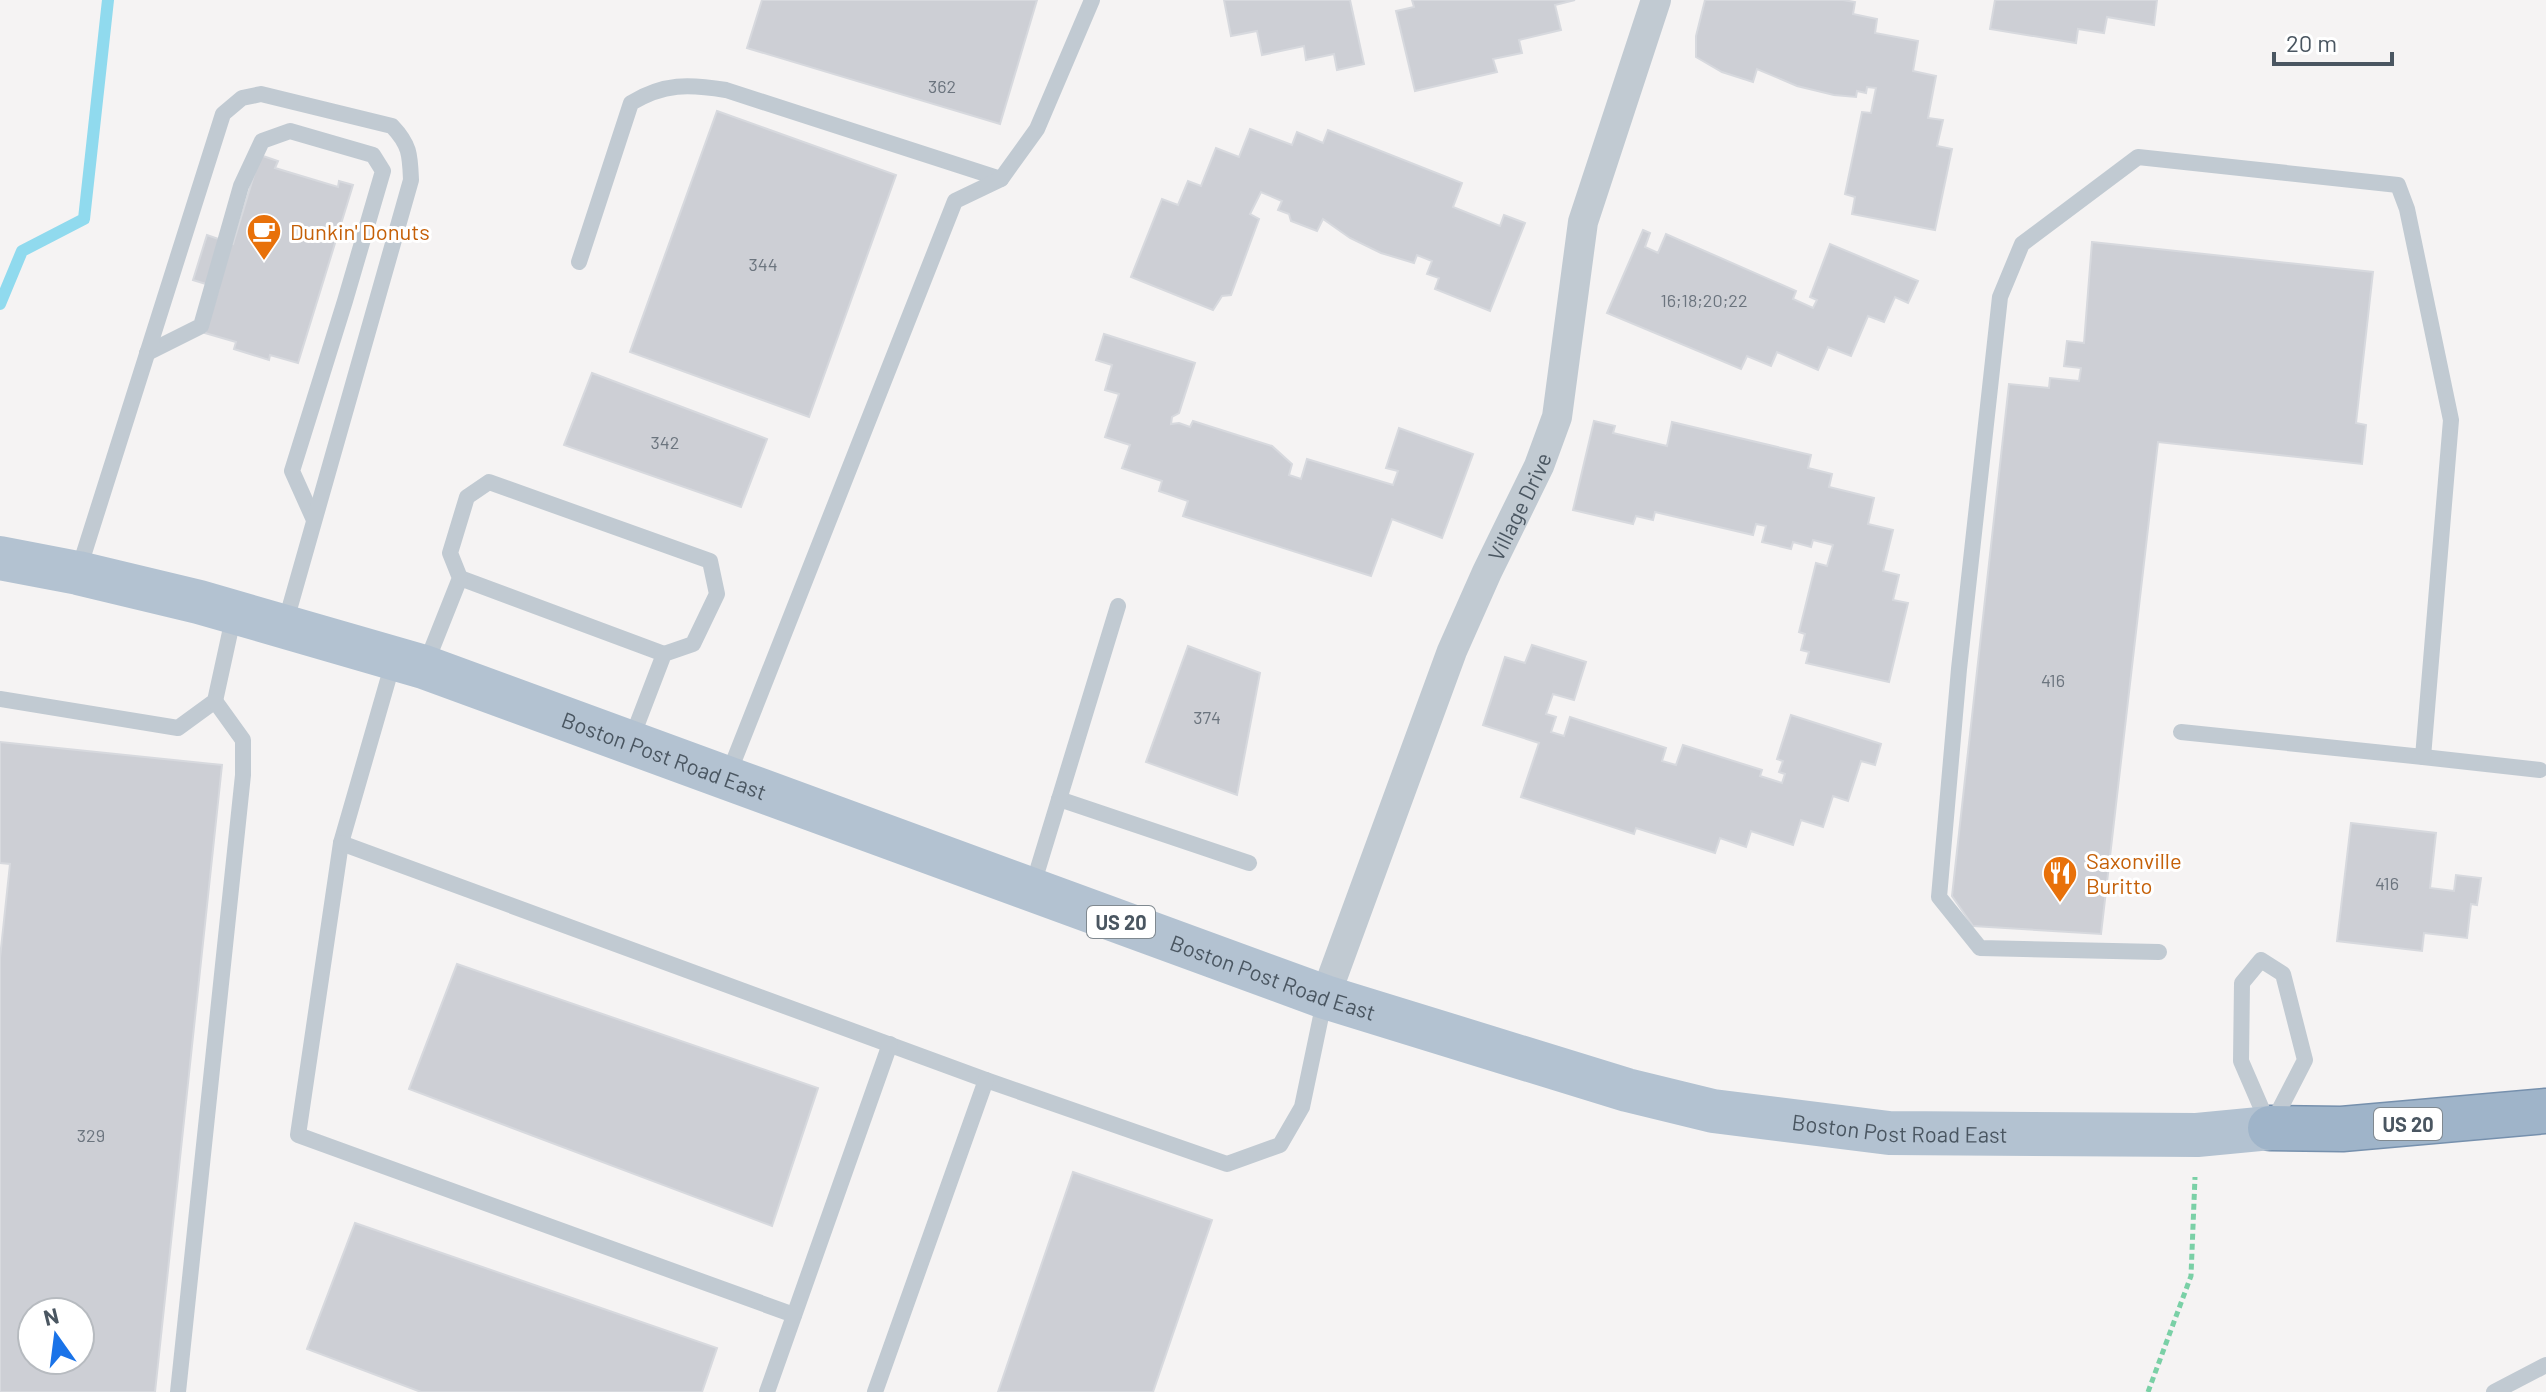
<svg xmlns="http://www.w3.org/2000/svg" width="2546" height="1392" font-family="Barlow,sans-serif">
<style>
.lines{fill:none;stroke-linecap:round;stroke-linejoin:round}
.stream{stroke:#90daee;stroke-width:12}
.building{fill:#cdcfd5;stroke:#d7d9de;stroke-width:2;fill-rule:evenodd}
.trunk-casing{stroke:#7690ad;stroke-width:47}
.path{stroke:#7ad0a6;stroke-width:5;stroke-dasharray:6 4;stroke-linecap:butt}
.service{stroke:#c1cad2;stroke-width:16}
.minor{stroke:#c1cad2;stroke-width:30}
.primary{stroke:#b3c2d1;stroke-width:44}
.trunk{stroke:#9fb4c9;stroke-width:44}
.labels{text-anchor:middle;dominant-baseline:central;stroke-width:6;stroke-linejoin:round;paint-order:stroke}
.number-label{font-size:18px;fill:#6b747e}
.shield{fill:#fff;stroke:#808990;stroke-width:2}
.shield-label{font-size:20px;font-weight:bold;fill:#4a5661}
.food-label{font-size:22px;fill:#c56008;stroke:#fff;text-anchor:start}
.street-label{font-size:22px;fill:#4a5661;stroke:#fff}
</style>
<rect width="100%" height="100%" fill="#f5f3f3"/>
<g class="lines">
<!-- stream -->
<path class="stream" d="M0 304 22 251 84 219 108 0"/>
</g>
<!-- building -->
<g class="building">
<path d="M762 0H1037L1000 124 747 48Z"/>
<path d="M1224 0H1350L1364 64 1337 70 1334 54 1306 60 1304 46 1262 55 1257 31 1231 36Z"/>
<path d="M1412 0H1575L1555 5 1561 30 1519 40 1522 53 1493 59 1497 72 1415 91 1396 11 1414 7Z"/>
<path d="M1705 0H1843L1855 2 1853 14 1877 19 1875 33 1918 41 1913 71 1936 76 1928 118 1943 120 1937 146 1952 149 1935 230 1852 214 1855 197 1845 194 1862 112 1871 113 1876 88 1867 87 1866 93 1857 91 1856 97 1834 95 1797 86 1757 69 1753 82 1722 72 1696 57V36Z"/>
<path d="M1995 0H2157L2154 25 2107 17 2104 33 2078 29 2076 43 1990 29Z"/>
<path d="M717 111 896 175 809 417 630 352Z"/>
<path d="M1250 129 1292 145 1297 132 1323 143 1328 130 1462 183 1453 207 1500 226 1504 215 1525 223 1490 311 1435 289 1439 278 1427 274 1432 261 1417 255 1414 263 1381 253 1350 238 1323 219 1317 231 1291 221 1289 214 1278 210 1282 201 1261 192 1250 214 1259 219 1231 295 1222 296 1213 310 1131 277 1162 199 1178 205 1188 181 1201 186 1216 148 1239 157Z"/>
<path d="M260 155 278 161 275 168 338 187 339 181 353 185 298 363 270 355 269 360 234 349 236 342 205 333 219 288 193 280 207 235 233 244Z"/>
<path d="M1643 230 1650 233 1645 247 1658 253 1666 234 1796 291 1793 299 1813 308 1817 300 1810 297 1830 244 1918 281 1908 303 1895 297 1884 322 1868 316 1851 356 1828 347 1818 370 1777 352 1771 366 1747 356 1741 369 1607 313Z"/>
<path d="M2092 242 2373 272 2356 423 2366 425 2362 464 2158 442 2101 934 1973 926 1952 896 2009 384 2049 388 2050 378 2079 381 2081 368 2064 366 2067 341 2084 343Z"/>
<path d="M1104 334 1195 363 1179 413 1172 417 1171 424 1179 423 1190 427 1193 421 1272 446 1292 464 1289 475 1301 479 1307 459 1393 485 1398 471 1386 468 1399 428 1473 454 1442 538 1392 519 1371 576 1183 516 1188 501 1159 491 1162 481 1122 468 1130 445 1105 437 1119 394 1105 390 1112 365 1096 360Z"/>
<path d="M592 373 767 439 741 507 564 445Z"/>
<path d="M1594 421 1615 426 1613 433 1667 446 1672 422 1811 455 1808 468 1832 474 1829 487 1874 498 1868 524 1893 530 1883 571 1899 575 1893 600 1908 603 1889 682 1806 663 1809 652 1801 650 1805 634 1799 632 1816 563 1827 566 1833 545 1813 540 1811 547 1793 542 1791 549 1762 542 1766 526 1756 524 1753 535 1655 512 1653 520 1636 516 1633 524 1573 510Z"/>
<path d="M1532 645 1586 662 1574 700 1553 694 1546 714 1556 717 1551 732 1564 736 1570 717 1666 748 1662 761 1676 765 1683 745 1762 770 1760 776 1782 783 1785 774 1779 772 1783 761 1777 759 1791 715 1881 744 1875 765 1861 761 1848 801 1833 796 1823 827 1801 820 1793 845 1751 831 1746 847 1720 838 1715 853 1636 828 1634 834 1521 797 1539 743 1483 725 1505 657 1525 663Z"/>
<path d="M1188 646 1260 673 1237 795 1146 762Z"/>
<path d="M0 742 222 765 155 1392H0V958L10 864 0 863ZM32 1312H80V1360H32Z"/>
<path d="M2351 823 2436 833 2430 888 2454 891 2456 875 2481 878 2477 905 2471 904 2467 938 2424 933 2422 951 2337 941Z"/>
<path d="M457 964 818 1088 772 1226 409 1089Z"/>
<path d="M1073 1172 1212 1220 1153 1392H998Z"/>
<path d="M355 1223 717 1348 702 1392H421L307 1349Z"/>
</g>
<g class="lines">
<!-- trunk casing -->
<g class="trunk-casing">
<path id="trunk" d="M2270 1128 2342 1129 2546 1111"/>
</g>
<!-- path -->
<path class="path" d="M2148 1392 2191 1276 2195 1177"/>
<!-- service -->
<g class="service">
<path d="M579 262 631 103C664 83 689 84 726 90L1001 179"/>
<path d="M147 353 201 326 241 186 262 141 290 131 373 155 383 171 345 301 292 471 314 520"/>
<path d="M78 572 223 114 242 98 261 94 392 126C410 145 410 155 411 180L285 624"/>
<path d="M460 578 664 654"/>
<path d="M394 659 341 843 298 1135 794 1315"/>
<path d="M425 666 460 578 450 553 467 497 489 482 710 561 717 594 693 644 664 654 631 740"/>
<path d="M0 699 178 728 215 701 234 614"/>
<path d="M2423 757 2540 770"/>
<path d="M727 778 955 201 1001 179 1037 129 1092 0"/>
<path d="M1059 799 1249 863"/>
<path d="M341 843 986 1080 1227 1164 1280 1145 1302 1107 1325 997"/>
<path d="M1032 888 1118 606"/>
<path d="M2159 952 1980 948 1939 897 1959 669 2000 297 2022 244 2138 157 2398 185 2407 209 2451 420 2423 757 2181 732"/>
<path d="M2261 960 2283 974 2305 1060 2270 1128 2241 1061 2242 983Z"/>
<path d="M178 1392 243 775V740L215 701"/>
<path d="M767 1392 890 1044"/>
<path d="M875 1392 986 1080"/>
<path d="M2494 1392 2546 1365"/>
</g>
<!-- minor -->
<path class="minor" id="s1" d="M1325 997 1452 651 1487 572 1539 466 1557 417 1583 222 1656 0"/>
<!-- primary -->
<path class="primary" id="s2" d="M0 558 78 573 199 602 424 667 1325 997 1627 1090 1713 1111 1889 1133 2197 1135 2270 1128"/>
<!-- trunk -->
<use href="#trunk" class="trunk"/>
</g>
<!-- icons -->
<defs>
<g id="cafe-pin" transform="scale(1.8)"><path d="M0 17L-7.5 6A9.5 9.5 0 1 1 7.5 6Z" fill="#e8710a" stroke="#fff"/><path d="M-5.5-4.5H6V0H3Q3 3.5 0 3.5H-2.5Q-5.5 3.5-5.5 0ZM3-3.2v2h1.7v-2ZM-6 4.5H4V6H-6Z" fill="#fff"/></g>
<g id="restaurant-pin" transform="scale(1.8)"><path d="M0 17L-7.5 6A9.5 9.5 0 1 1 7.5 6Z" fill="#e8710a" stroke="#fff"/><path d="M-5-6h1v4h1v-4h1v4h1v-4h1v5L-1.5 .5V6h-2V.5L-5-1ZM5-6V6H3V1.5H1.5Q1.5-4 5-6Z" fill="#fff"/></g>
</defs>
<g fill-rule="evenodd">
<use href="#cafe-pin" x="264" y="231"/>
<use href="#restaurant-pin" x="2060" y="873"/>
</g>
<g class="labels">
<!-- number labels -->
<g class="number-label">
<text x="942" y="86">362</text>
<text x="763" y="264">344</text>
<text x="1704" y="300">16;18;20;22</text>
<text x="665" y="442">342</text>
<text x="2053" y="680">416</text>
<text x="1207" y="717">374</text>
<text x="2387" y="883">416</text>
<text x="91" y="1135">329</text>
</g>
<!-- shield labels -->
<g class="shield">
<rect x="1087" y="906" width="68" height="32" rx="6"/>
<rect x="2374" y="1108" width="68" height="32" rx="6"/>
</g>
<g class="shield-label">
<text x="1121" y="922">US 20</text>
<text x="2408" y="1124">US 20</text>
</g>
<!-- food labels -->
<g class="food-label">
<text x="290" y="231">Dunkin' Donuts</text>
<text x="2086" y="860">Saxonville<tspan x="2086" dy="25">Buritto</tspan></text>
</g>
<!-- street labels -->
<g class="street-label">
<text stroke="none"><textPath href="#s1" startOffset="528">Village Drive</textPath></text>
<text stroke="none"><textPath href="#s2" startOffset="694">Boston Post Road East</textPath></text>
<text stroke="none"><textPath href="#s2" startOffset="1342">Boston Post Road East</textPath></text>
<text stroke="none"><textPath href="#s2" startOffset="1990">Boston Post Road East</textPath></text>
</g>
</g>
<!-- north arrow -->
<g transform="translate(56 1336) rotate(346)"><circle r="38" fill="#ffffff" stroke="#b7bbc0" stroke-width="2"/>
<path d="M0-6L14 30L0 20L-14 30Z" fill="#1a73e8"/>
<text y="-12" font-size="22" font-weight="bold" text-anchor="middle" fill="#4a5661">N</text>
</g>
<!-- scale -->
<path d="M2274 52v12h118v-12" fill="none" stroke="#4a5661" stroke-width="4"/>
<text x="2286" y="52" font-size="24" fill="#4a5661" stroke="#ffffff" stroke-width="6" paint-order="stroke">20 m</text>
</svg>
